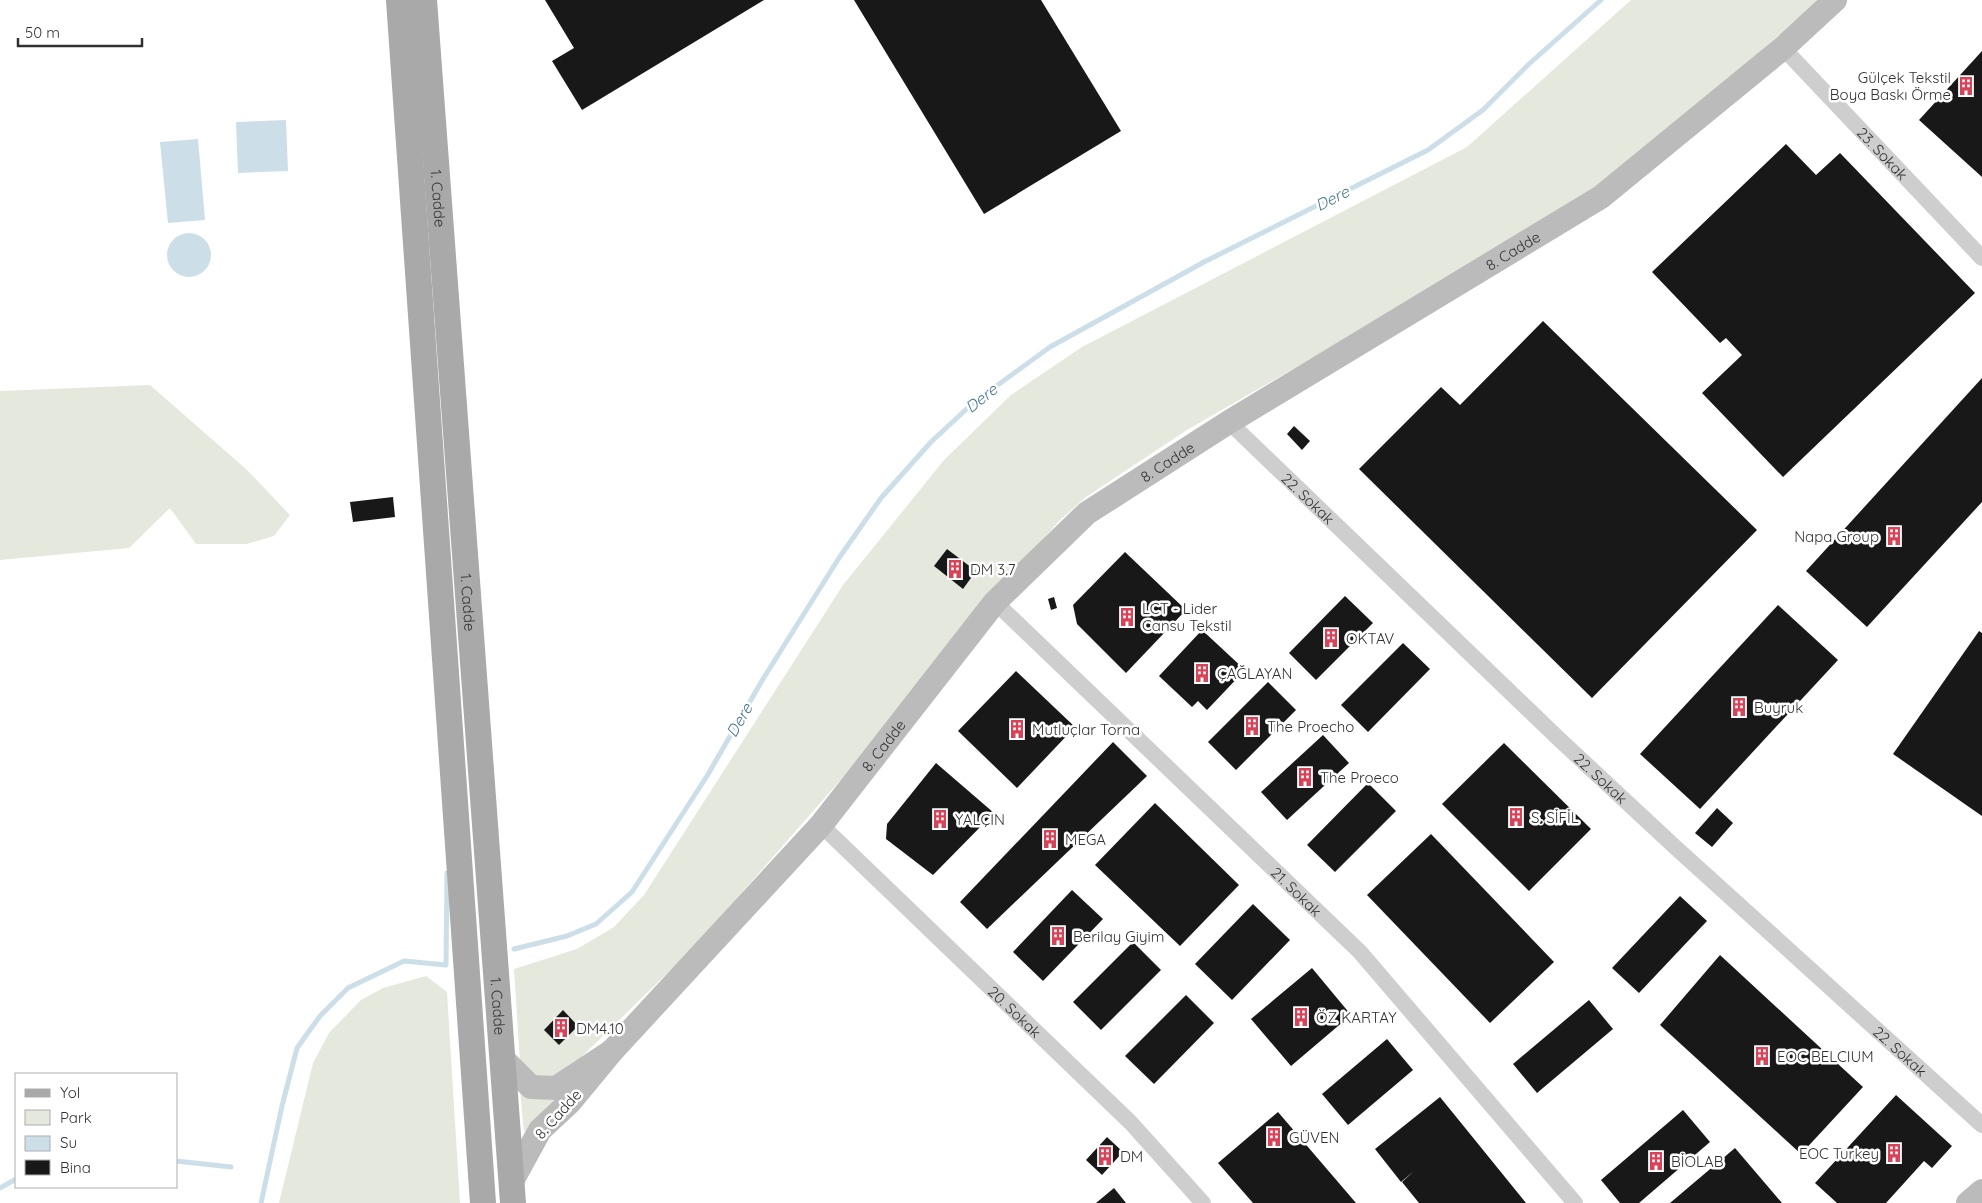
<svg xmlns="http://www.w3.org/2000/svg" width="1982" height="1203" font-family="Quicksand,sans-serif">
<style>
.green{fill:#e5e9dd}
.water{fill:#ccdfe8}
.lines{fill:none;stroke-linecap:round;stroke-linejoin:round}
.stream{stroke:#ccdfe8;stroke-width:5}
.building{fill:#181818}
.street{stroke:#cecece;stroke-width:16}
.secondary{stroke:#bbb;stroke-width:24}
.primary{stroke:#a9a9a9;stroke-width:26}
.labels{text-anchor:middle;dominant-baseline:central;stroke-width:5;stroke-linejoin:round;paint-order:stroke}
.poi-label{font-size:15px;fill:#313131;stroke:#fff;text-anchor:start}
.street-label{font-size:15px;fill:#313131;stroke:#fff}
.water-label{font-size:16px;font-style:italic;fill:#45768c;stroke:#fff}
</style>
<rect width="100%" height="100%" fill="#fff"/>
<!-- green -->
<g class="green">
<path d="M1631 0H1819L1600 192 1187 430 1086 497 1059 521 1012 575 920 689 696 945 566 1072C546 1085 535 1077 520 1062L514 969 577 949 614 927 644 895 843 585 944 460 1011 395 1082 347 1467 147Z"/>
<path d="M150 385 246 469 290 515 274 536 247 544H196L170 508 129 548 0 560V391Z"/>
<path d="M426 976 447 992 460 1203H279L313 1063 329 1033 361 1000 383 988Z"/>
<path d="M520 1089 563 1097 524 1132Z"/>
</g>
<!-- water -->
<g class="water">
<path d="M286 120 288 171 238 173 236 122Z"/>
<path d="M198 139 205 220 168 223 160 142Z"/>
<circle cx="189" cy="255" r="22"/>
</g>
<g class="lines">
<!-- stream -->
<g class="stream">
<path d="M514 949 567 936 596 924 632 892 707 776 763 679 839 558 881 498 931 442 973 403 1050 347 1204 262 1428 150 1483 110 1529 64 1601 0"/>
<path d="M176 1161 231 1167"/>
<path d="M0 1188 16 1179"/>
<path d="M261 1203 282 1106 297 1048 320 1016 348 988 404 961 446 965 447 873"/>
</g>
</g>
<!-- building -->
<g class="building">
<path d="M545 0H764L582 110 552 61 574 48Z"/>
<path d="M854 0H1041L1121 131 984 214Z"/>
<path d="M1982 51V177L1919 120Z"/>
<path d="M1786 144 1816 175 1840 153 1975 293 1783 477 1702 393 1742 355 1726 338 1720 343 1652 272Z"/>
<path d="M1543 321 1757 530 1592 698 1359 469 1441 387 1460 405Z"/>
<path d="M1982 378V502L1867 627 1806 571Z"/>
<path d="M1294 426 1310 441 1302 450 1287 434Z"/>
<path d="M393 497 395 517 353 522 350 502Z"/>
<path d="M947 549 976 571 963 589 934 566Z"/>
<path d="M1125 552 1186 610 1126 673 1077 624 1073 605Z"/>
<path d="M1345 596 1373 623 1316 680 1289 653Z"/>
<path d="M1054 597 1057 608 1051 610 1048 599Z"/>
<path d="M1778 605 1838 660 1700 809 1640 754Z"/>
<path d="M1202 630 1245 670 1207 710 1198 701 1192 707 1159 676Z"/>
<path d="M1979 631 1982 633V816L1893 754Z"/>
<path d="M1403 643 1430 669 1368 732 1341 705Z"/>
<path d="M1016 671 1075 727 1017 788 958 731Z"/>
<path d="M1268 682 1296 710 1236 770 1208 742Z"/>
<path d="M1323 735 1349 763 1287 820 1261 792Z"/>
<path d="M1113 742 1147 776 987 929 960 902Z"/>
<path d="M1504 743 1591 829 1529 891 1442 804Z"/>
<path d="M936 763 994 813 933 875 886 839 887 824Z"/>
<path d="M1368 783 1396 811 1335 872 1307 845Z"/>
<path d="M1155 803 1239 885 1180 946 1095 865Z"/>
<path d="M1717 808 1733 823 1712 847 1695 833Z"/>
<path d="M1431 834 1554 962 1490 1023 1367 895Z"/>
<path d="M1072 890 1103 919 1043 981 1013 952Z"/>
<path d="M1680 896 1707 921 1639 993 1612 968Z"/>
<path d="M1253 904 1290 940 1232 1000 1195 964Z"/>
<path d="M1133 942 1161 970 1101 1030 1073 1002Z"/>
<path d="M1720 955 1863 1087 1801 1154 1660 1025Z"/>
<path d="M1312 968 1351 1015 1291 1066 1251 1019Z"/>
<path d="M1186 995 1214 1023 1154 1084 1125 1056Z"/>
<path d="M1589 1000 1613 1029 1537 1093 1513 1064Z"/>
<path d="M563 1010 578 1026 559 1045 544 1030Z"/>
<path d="M1387 1039 1413 1070 1348 1125 1322 1094Z"/>
<path d="M1896 1095 1952 1146 1932 1168 1924 1161 1886 1203H1837L1815 1183Z"/>
<path d="M1440 1097 1466 1129 1526 1203H1419L1402 1182 1414 1171 1401 1182 1375 1149Z"/>
<path d="M1683 1110 1710 1142 1639 1203H1620L1601 1180Z"/>
<path d="M1278 1112 1356 1203H1253L1218 1163Z"/>
<path d="M1107 1137 1123 1152 1102 1175 1086 1160Z"/>
<path d="M1735 1148 1782 1203H1670Z"/>
<path d="M1114 1188 1126 1203H1096Z"/>
</g>
<g class="lines">
<!-- street -->
<g class="street">
<path id="s1" d="M1783 48 1982 258"/>
<path id="s2" d="M1229 422 1560 740 1675 847 1982 1125"/>
<path id="s3" d="M995 602 1360 952 1575 1203"/>
<path id="s4" d="M821 825 1131 1123 1203 1203"/>
</g>
<!-- secondary -->
<g class="secondary">
<path id="s5" d="M612 1051 821 825 995 602 1087 513 1229 422 1601 197 1783 48 1835 0"/>
<path d="M502 1058 531 1087 556 1088 612 1051 569 1103 540 1130 512 1181"/>
<path d="M1968 1203 1982 1191"/>
</g>
<!-- primary -->
<g class="primary">
<path d="M399 0 483 1203"/>
<path id="s6" d="M424 0 513 1203"/>
</g>
</g>
<!-- icons -->
<defs>
<g id="building-bare" transform="scale(1.5)"><path d="M-4-6H4V6H1V3H-1V6H-4ZM-2.5-4.3h1.7v1.8h-1.7ZM.8-4.3h1.7v1.8H.8ZM-2.5-1h1.7V.8h-1.7ZM.8-1h1.7V.8H.8Z" fill="#d6445a" stroke="#fff" stroke-width="2.5" paint-order="stroke"/></g>
</defs>
<g fill-rule="evenodd">
<use href="#building-bare" x="1966" y="86"/>
<use href="#building-bare" x="1894" y="536"/>
<use href="#building-bare" x="955" y="569"/>
<use href="#building-bare" x="1127" y="617"/>
<use href="#building-bare" x="1331" y="638"/>
<use href="#building-bare" x="1202" y="673"/>
<use href="#building-bare" x="1739" y="707"/>
<use href="#building-bare" x="1252" y="726"/>
<use href="#building-bare" x="1017" y="729"/>
<use href="#building-bare" x="1305" y="777"/>
<use href="#building-bare" x="1516" y="817"/>
<use href="#building-bare" x="940" y="819"/>
<use href="#building-bare" x="1050" y="839"/>
<use href="#building-bare" x="1058" y="936"/>
<use href="#building-bare" x="1301" y="1017"/>
<use href="#building-bare" x="561" y="1028"/>
<use href="#building-bare" x="1762" y="1056"/>
<use href="#building-bare" x="1274" y="1137"/>
<use href="#building-bare" x="1894" y="1153"/>
<use href="#building-bare" x="1105" y="1156"/>
<use href="#building-bare" x="1656" y="1161"/>
</g>
<g class="labels">
<!-- poi labels -->
<g class="poi-label">
<text x="1951" y="77" text-anchor="end">Gülçek Tekstil<tspan x="1951" dy="17">Boya Baskı Örme</tspan></text>
<text x="1879" y="536" text-anchor="end">Napa Group</text>
<text x="970" y="569">DM 3.7</text>
<text x="1142" y="608">LCT - Lider<tspan x="1142" dy="17">Cansu Tekstil</tspan></text>
<text x="1346" y="638">OKTAV</text>
<text x="1217" y="673">ÇAĞLAYAN</text>
<text x="1754" y="707">Buyruk</text>
<text x="1267" y="726">The Proecho</text>
<text x="1032" y="729">Mutluçlar Torna</text>
<text x="1320" y="777">The Proeco</text>
<text x="1531" y="817">S. SİFİL</text>
<text x="955" y="819">YALÇIN</text>
<text x="1065" y="839">MEGA</text>
<text x="1073" y="936">Berilay Giyim</text>
<text x="1316" y="1017">ÖZ KARTAY</text>
<text x="576" y="1028">DM4.10</text>
<text x="1777" y="1056">EOC BELCIUM</text>
<text x="1289" y="1137">GÜVEN</text>
<text x="1879" y="1153" text-anchor="end">EOC Turkey</text>
<text x="1120" y="1156">DM</text>
<text x="1671" y="1161">BİOLAB</text>
</g>
<!-- street labels -->
<g class="street-label">
<text stroke="none"><textPath href="#s1" startOffset="145">23. Sokak</textPath></text>
<text stroke="none"><textPath href="#s6" startOffset="199">1. Cadde</textPath></text>
<text stroke="none"><textPath href="#s5" startOffset="1219">8. Cadde</textPath></text>
<text stroke="none"><textPath href="#s5" startOffset="814">8. Cadde</textPath></text>
<text stroke="none"><textPath href="#s2" startOffset="110">22. Sokak</textPath></text>
<text stroke="none"><textPath href="#s6" startOffset="604">1. Cadde</textPath></text>
<text stroke="none"><textPath href="#s5" startOffset="409">8. Cadde</textPath></text>
<text stroke="none"><textPath href="#s2" startOffset="515">22. Sokak</textPath></text>
<text stroke="none"><textPath href="#s3" startOffset="418">21. Sokak</textPath></text>
<text stroke="none"><textPath href="#s6" startOffset="1009">1. Cadde</textPath></text>
<text stroke="none"><textPath href="#s4" startOffset="269">20. Sokak</textPath></text>
<text stroke="none"><textPath href="#s2" startOffset="920">22. Sokak</textPath></text>
<text transform="translate(558 1114) rotate(-48)">8. Cadde</text>
</g>
<!-- water labels -->
<g class="water-label">
<text transform="translate(1332 198) rotate(-27)">Dere</text>
<text transform="translate(981 398) rotate(-38)">Dere</text>
<text transform="translate(739 720) rotate(-60)">Dere</text>
</g>
</g>
<!-- legend -->
<rect x="15" y="1073" width="162" height="115" fill="#ffffff" stroke="#adadad"/>
<rect x="25" y="1089" width="25" height="8" fill="#a9a9a9" stroke="#adadad"/>
<text x="60" y="1098" font-size="15" fill="#313131">Yol</text>
<rect x="25" y="1110" width="25" height="15" fill="#e5e9dd" stroke="#adadad"/>
<text x="60" y="1123" font-size="15" fill="#313131">Park</text>
<rect x="25" y="1136" width="25" height="15" fill="#ccdfe8" stroke="#adadad"/>
<text x="60" y="1148" font-size="15" fill="#313131">Su</text>
<rect x="25" y="1160" width="25" height="15" fill="#181818" stroke="#adadad"/>
<text x="60" y="1173" font-size="15" fill="#313131">Bina</text>
<!-- scale -->
<path d="M18 38v8h124v-8" fill="none" stroke="#313131" stroke-width="2.5"/>
<text x="25" y="38" font-size="15" fill="#313131" stroke="#ffffff" stroke-width="4" paint-order="stroke">50 m</text>
</svg>
